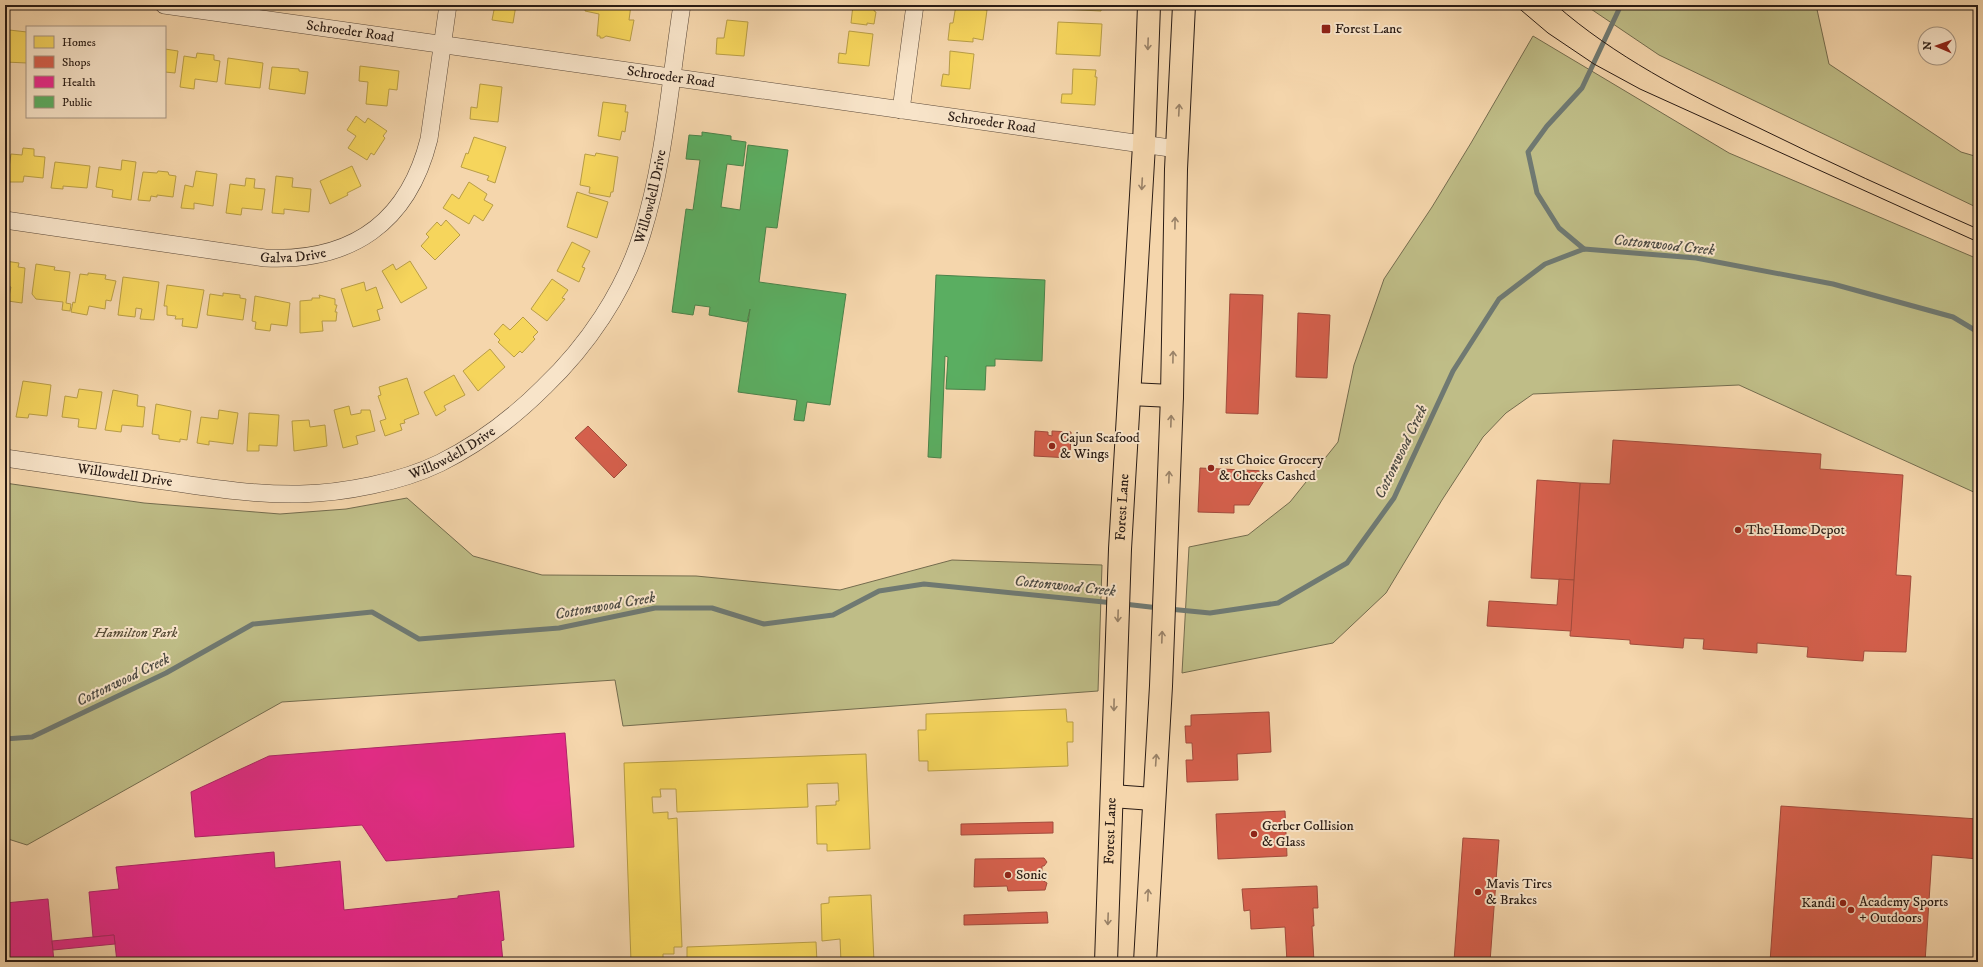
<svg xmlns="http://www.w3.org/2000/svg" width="1983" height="967" font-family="'IM FELL DW Pica',serif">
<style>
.green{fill:#bfbd87;stroke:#746c4e}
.homes{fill:#f6d55c;stroke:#b89d46}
.shops{fill:#d6604d;stroke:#a24b3c}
.health{fill:#e7298a;stroke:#ae2567}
.public{fill:#5aae61;stroke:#4b824a}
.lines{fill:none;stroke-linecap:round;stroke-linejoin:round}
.stream{stroke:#6f7972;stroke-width:5}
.minor-casing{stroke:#5c4a3a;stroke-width:18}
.major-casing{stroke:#291b14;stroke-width:24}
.minor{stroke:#f8e4c9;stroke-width:17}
.major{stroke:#f5d6ac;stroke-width:22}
.tram{stroke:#291b14;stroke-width:1}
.oneway{stroke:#998268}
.poi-dot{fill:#8f2418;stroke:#f8e4c9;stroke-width:1.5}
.labels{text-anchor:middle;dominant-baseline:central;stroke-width:4;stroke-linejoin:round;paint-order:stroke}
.poi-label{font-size:14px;fill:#291b14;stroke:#f8e4c9;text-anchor:start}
.street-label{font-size:14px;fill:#291b14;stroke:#f8e4c9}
.park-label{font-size:14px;font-style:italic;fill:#564c36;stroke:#f8e4c9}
.water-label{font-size:15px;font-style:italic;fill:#4c4a43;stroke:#f8e4c9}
</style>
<rect width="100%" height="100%" fill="#f5d6ac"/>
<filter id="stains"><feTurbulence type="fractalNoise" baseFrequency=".005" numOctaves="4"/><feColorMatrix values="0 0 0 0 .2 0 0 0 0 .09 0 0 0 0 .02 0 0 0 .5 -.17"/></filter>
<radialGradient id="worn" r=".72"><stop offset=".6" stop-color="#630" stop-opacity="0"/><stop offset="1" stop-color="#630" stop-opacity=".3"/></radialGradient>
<!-- green -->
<g class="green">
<path d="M1585 5H1816L1829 64 1961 152 1978 157V208L1659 55Z"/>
<path d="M1533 36 1729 153 1978 259V494L1739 385 1533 394 1506 413 1483 437 1442 500 1386 593 1333 643 1182 673 1189 547 1248 535 1290 502 1338 442 1354 365 1384 279 1432 207 1471 143Z"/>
<path d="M5 483 144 503 280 514 346 509 407 498 473 556 542 575 696 576 840 590 952 560 1102 565 1098 691 623 726 615 680 282 702 27 845 5 838Z"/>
</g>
<!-- homes -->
<g class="homes">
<path d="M382 5H405V8Z"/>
<path d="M495 5H516L513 23 492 20Z"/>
<path d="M586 5H631L629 20H634L630 41 606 36 603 38H600V36H597L599 14 585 11Z"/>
<path d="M721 5H746L745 9 721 7Z"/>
<path d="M853 5H875L874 11 876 12 874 24 867 23V25L851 23Z"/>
<path d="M956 5 987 10 983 40 973 38V42L948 40 950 23H953Z"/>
<path d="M1061 5H1102L1101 11 1061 9Z"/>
<path d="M727 20 748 22 744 56 716 54 717 38H724Z"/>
<path d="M1058 22 1102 24 1100 56 1056 54Z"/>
<path d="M9 30 27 32V63L5 62Z"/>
<path d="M849 31 873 34 869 66 838 63 839 53 846 54Z"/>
<path d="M165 49 178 51 175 73 165 72Z"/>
<path d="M950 51 974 54 970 89 941 86 943 74 949 75Z"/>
<path d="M197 53 214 55V60L220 61 217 82 195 79 194 89 180 87 184 56 196 58Z"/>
<path d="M228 58 263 63 260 88 225 84Z"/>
<path d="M360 66 399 71 397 90 389 89 387 106 366 104 368 82 359 81Z"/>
<path d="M272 67 299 69V71L308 72 305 94 269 89Z"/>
<path d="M1073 69 1096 70 1095 77H1097L1095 105 1061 103 1062 94H1072Z"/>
<path d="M480 84 502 87 498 122 470 119 471 107 477 108Z"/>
<path d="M603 102 626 105 625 112H628L625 132 622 131 620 140 598 136Z"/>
<path d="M356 116 365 123 368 118 387 131 383 136 385 138 374 155 371 153 367 160 348 148 356 136 347 130Z"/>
<path d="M474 137 506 147 495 183 487 180 489 176 461 167 466 153 468 154Z"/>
<path d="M23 148 34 149V156L45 157 43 178 24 176 23 182H7L11 154 22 155Z"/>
<path d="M596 153 618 157 613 192H611L610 197 589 193 590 187 580 185 585 154 595 156Z"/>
<path d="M122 160 136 162 131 200 112 197 113 190 96 187 99 167 121 170Z"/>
<path d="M55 162 90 166 87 188 63 186V189L51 188Z"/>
<path d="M352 166 361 186 347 193 348 195 330 204 320 181Z"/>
<path d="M158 171 168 172 169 175 176 176 173 197 157 195V197L151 196 150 201 138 200 143 172 157 173Z"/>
<path d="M196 171 217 174 213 206 194 203V209L181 208 185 185 193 187Z"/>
<path d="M276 176 293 178 292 187 311 189 309 212 284 209V214L272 213Z"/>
<path d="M246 178 255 179 254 188 265 189 262 210 242 208 241 215 226 213 230 184 245 186Z"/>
<path d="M469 182 487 194 484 200 493 205 483 221 474 215 469 224 443 208 452 194 459 199Z"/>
<path d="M577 192 608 202 597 238 567 227Z"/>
<path d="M446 220 460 235 435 260 421 246 429 237 426 234 437 222 441 226Z"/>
<path d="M572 242 590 251 582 267 585 268 579 282 557 271Z"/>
<path d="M5 261 19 263 18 267 25 268 22 303 8 301 11 287 5 286Z"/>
<path d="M410 261 427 288 401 303 382 271 393 264 396 270Z"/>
<path d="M36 264 55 267 54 270 70 272 66 303 71 304 70 311 62 310 63 302 36 299 32 294Z"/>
<path d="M88 273 106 275 105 279 116 281 111 301 106 300 105 309 89 306 87 315 71 312 73 302 75 303 80 274 88 275Z"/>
<path d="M123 277 159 282 154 320 140 319 142 309 136 308 135 317 118 315Z"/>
<path d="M552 279 568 290 562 298 565 299 547 321 531 309Z"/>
<path d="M364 282 366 291 376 287 383 308 377 310 380 320 353 327 341 289Z"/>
<path d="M167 285 204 290 197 328 182 326 183 318 182 319H175L176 316 167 315V306H164Z"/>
<path d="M223 293 240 295V298L246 299 243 320 207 315 210 294 223 296Z"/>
<path d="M319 295 335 299V305H337L335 312H337L336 321H322L323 331 300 333V301L312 300V298H320Z"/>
<path d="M255 296 290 303 287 326 271 324 270 331 255 329 256 322 252 321Z"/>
<path d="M523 317 538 332 533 337 535 339 522 353 520 351 514 357 498 342 500 340 494 334 503 324 510 330Z"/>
<path d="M490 349 505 367 478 391 463 371Z"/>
<path d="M454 375 465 395 444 406 446 410 436 416 424 392Z"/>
<path d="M407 378 419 414 404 420 405 423 400 424 402 430 385 436 380 421 386 419 378 396 381 395 379 387Z"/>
<path d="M23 381 51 385 47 416 29 414 28 418 16 417Z"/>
<path d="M5 388H8L5 408Z"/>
<path d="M79 389 102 392 96 429 78 427 79 419 62 417 65 396 77 398Z"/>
<path d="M113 390 138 395 137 406 145 407 143 427 122 425 121 432 105 430Z"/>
<path d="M156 404 191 411 187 440 180 439V442L159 439V435L152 434Z"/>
<path d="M349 406 351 415 361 413V410H370L375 431 356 436 358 444 343 448 334 410Z"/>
<path d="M219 410 238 413 233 444 209 441V445L197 443 201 417 218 419Z"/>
<path d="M249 413 279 415 277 446 259 445V451H247Z"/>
<path d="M309 420 310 427 325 425 327 446 294 451 292 421Z"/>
<path d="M1066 709 1067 722H1073V742H1067L1068 766 928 771V761H919L918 730H926V714Z"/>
<path d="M866 754 870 849 827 851V844H817L816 806 836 805V801H839L838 783 807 784 808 807 677 812 676 789H660L661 797H652L653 813 668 812V819L677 818 682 947H674V954H663V958H660V962H631L624 763Z"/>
<path d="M871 895 874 962H841L840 939 822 941 821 904 829 903V897Z"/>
<path d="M816 942 817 962H687V947Z"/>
</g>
<!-- shops -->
<g class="shops">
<path d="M1230 294 1263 295 1258 414 1226 413Z"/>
<path d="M1298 313 1330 315 1327 378 1296 377Z"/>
<path d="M588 426 627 465 614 478 575 438Z"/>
<path d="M1035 431 1048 432V435L1052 436V431L1071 432 1070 458 1034 456Z"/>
<path d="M1613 440 1821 454 1820 469 1903 475 1896 575 1911 576 1906 652 1864 651 1863 661 1807 657 1808 647 1757 643V653L1703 649 1704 639 1684 638 1683 648 1630 644V640L1570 636 1580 483 1610 484Z"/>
<path d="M1200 468 1265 471 1264 481 1249 505H1234V513L1198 512Z"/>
<path d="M1537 480 1580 483 1574 580 1531 578Z"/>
<path d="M1559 579 1574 580 1571 631 1487 626 1489 601 1557 605Z"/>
<path d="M1269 712 1271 752 1237 754 1238 780 1187 782 1186 760H1193L1192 743H1186L1185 726H1191V715Z"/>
<path d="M1781 806 1978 819V859L1932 855 1925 962H1770Z"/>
<path d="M1285 811 1287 856 1218 859 1216 814Z"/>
<path d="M1053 822V833L961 835V824Z"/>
<path d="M1463 838 1499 840 1490 962 1454 961Z"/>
<path d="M1044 858 1047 862 1044 866H1042V880L1047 883 1045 890 1008 891 1007 886 974 887 975 859Z"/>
<path d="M1317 886 1318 908H1313L1314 926H1312L1314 962H1287L1285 927 1251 929 1250 910 1244 911 1242 889Z"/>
<path d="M1047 912 1048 923 964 925V915Z"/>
</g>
<!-- health -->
<g class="health">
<path d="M565 733 574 847 386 861 362 825 195 837 191 792 269 756Z"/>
<path d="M274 852 275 868 340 861 344 910 458 898V896L499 891 504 940 501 941 503 962H117L114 935 93 937 89 892 119 889 116 867Z"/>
<path d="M48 899 54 962H5V903Z"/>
<path d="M114 935 115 944 53 950 52 941Z"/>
</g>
<!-- public -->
<g class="public">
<path d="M702 132 731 136V140L746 142 743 166 727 164 721 207 740 210 748 145 788 150 777 228 766 227 759 282 846 294 830 405 807 402 804 421 794 420 797 400 738 392 750 309 747 322 709 315 710 307 695 305 693 315 672 312 686 209 693 210 700 160 686 159 689 135 702 136Z"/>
<path d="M936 275 1045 280 1042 361 995 359V366H986L985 390 946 389 948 357 945 356 941 458 928 457Z"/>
</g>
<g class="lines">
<!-- stream -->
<g class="stream">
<path d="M1584 249 1559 228 1537 193 1528 152 1547 126 1582 88 1621 5"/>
<path d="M1124 604 1159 608"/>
<path d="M1169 609 1210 613 1278 603 1347 563 1394 498 1453 371 1499 299 1545 264 1584 249 1696 258 1833 284 1953 317 1978 332"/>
<path d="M5 739 32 737 166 673 253 624 372 612 419 639 559 628 655 608H712L764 624 833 615 879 591 924 584 1114 603"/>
</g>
<!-- minor casing -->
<g class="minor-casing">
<g id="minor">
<path id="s1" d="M164 5 1177 149"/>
<path d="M901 110 915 5"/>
<path id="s2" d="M5 220 265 258C351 262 408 223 429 139L448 5"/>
<path id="s3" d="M5 458C56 465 106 473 157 480 205 487 252 495 300 494 344 493 401 482 440 463 478 444 514 417 544 387 587 346 624 292 642 234 665 160 670 81 682 5"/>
</g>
</g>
<!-- major casing -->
<g class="major-casing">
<g id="major">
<path d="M1130 394 1172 396"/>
<path d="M1112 796 1153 799"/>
<path id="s4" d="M1106 962 1120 549 1144 145 1149 5"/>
<path d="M1145 962 1161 686 1172 396 1176 169 1184 5"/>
</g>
</g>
<!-- minor -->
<use href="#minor" class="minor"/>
<!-- major -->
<use href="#major" class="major"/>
<!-- tram -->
<g class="tram">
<path d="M1515 5 1548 33 1594 64 1640 89 1978 242"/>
<path d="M1556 5C1614 56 1686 93 1755 126 1828 162 1903 196 1978 229"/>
</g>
</g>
<!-- one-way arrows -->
<defs><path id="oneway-shaft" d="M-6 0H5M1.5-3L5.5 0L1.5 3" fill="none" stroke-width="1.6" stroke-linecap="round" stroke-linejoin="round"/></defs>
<g class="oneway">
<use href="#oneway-shaft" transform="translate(1148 44) rotate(92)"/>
<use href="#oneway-shaft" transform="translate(1179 110) rotate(-87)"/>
<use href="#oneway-shaft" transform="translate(1142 184) rotate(93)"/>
<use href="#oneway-shaft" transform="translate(1175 223) rotate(-89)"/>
<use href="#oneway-shaft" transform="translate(1173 357) rotate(-89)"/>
<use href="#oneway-shaft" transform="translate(1171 421) rotate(-88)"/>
<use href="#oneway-shaft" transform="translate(1169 477) rotate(-88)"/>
<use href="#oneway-shaft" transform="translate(1118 616) rotate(92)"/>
<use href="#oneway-shaft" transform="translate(1162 637) rotate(-88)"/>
<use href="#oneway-shaft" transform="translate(1114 705) rotate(91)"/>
<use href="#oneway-shaft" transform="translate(1156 760) rotate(-86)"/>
<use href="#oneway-shaft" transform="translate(1148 895) rotate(-87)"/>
<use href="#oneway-shaft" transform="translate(1108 919) rotate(92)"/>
</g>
<!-- markers -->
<g class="poi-dot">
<rect x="1321" y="24" width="10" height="10" rx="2"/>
<circle cx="1052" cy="446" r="4"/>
<circle cx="1211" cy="468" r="4"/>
<circle cx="1738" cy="530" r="4"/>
<circle cx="1254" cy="834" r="4"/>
<circle cx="1008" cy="875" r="4"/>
<circle cx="1478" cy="892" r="4"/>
<circle cx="1843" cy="903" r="4"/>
<circle cx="1851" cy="910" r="4"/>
</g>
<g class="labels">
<!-- poi labels -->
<g class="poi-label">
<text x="1335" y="29">Forest Lane</text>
<text x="1060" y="438">Cajun Seafood<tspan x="1060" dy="16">&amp; Wings</tspan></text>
<text x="1219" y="460">1st Choice Grocery<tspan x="1219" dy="16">&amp; Checks Cashed</tspan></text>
<text x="1746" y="530">The Home Depot</text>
<text x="1262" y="826">Gerber Collision<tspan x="1262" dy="16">&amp; Glass</tspan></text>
<text x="1016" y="875">Sonic</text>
<text x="1486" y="884">Mavis Tires<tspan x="1486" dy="16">&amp; Brakes</tspan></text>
<text x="1859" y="902">Academy Sports<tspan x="1859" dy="16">+ Outdoors</tspan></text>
<text x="1835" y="903" text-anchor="end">Kandi</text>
</g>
<!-- street labels -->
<g class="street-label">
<text stroke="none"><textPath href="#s1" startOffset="188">Schroeder Road</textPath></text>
<text stroke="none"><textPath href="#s1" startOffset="512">Schroeder Road</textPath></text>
<text stroke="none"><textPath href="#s1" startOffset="836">Schroeder Road</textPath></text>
<text stroke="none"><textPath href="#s3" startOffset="793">Willowdell Drive</textPath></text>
<text stroke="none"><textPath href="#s2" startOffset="291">Galva Drive</textPath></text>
<text stroke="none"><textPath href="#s3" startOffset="457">Willowdell Drive</textPath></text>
<text stroke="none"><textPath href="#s3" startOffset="121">Willowdell Drive</textPath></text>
<text stroke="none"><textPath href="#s4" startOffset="455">Forest Lane</textPath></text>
<text stroke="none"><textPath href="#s4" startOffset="131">Forest Lane</textPath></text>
</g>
<!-- park labels -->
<g class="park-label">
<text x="136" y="633">Hamilton Park</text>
</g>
<!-- water labels -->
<g class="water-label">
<text transform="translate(1664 245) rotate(6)">Cottonwood Creek</text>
<text transform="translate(1401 452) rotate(-64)">Cottonwood Creek</text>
<text transform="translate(1065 586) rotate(6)">Cottonwood Creek</text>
<text transform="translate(605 606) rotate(-10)">Cottonwood Creek</text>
<text transform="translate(123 680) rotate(-26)">Cottonwood Creek</text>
</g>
</g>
<!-- margin -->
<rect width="1983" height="967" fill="none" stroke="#f5d6ac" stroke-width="20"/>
<rect x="6" y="6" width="1971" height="955" fill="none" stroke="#291b14" stroke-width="2"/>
<rect x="10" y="10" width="1963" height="947" fill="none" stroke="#291b14"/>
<!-- legend -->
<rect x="26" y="26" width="140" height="92" fill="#f8e4c9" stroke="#a59481"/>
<rect x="34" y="36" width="20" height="12" fill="#f6d55c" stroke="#a59481"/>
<text x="62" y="46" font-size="12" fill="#291b14">Homes</text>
<rect x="34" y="56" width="20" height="12" fill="#d6604d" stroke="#a59481"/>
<text x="62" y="66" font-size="12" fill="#291b14">Shops</text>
<rect x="34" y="76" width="20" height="12" fill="#e7298a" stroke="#a59481"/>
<text x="62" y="86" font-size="12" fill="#291b14">Health</text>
<rect x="34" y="96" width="20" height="12" fill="#5aae61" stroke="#a59481"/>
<text x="62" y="106" font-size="12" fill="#291b14">Public</text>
<!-- north arrow -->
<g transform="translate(1937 46) rotate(272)"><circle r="19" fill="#f8e4c9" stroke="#a59481"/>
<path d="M0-3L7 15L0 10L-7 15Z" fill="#8f2418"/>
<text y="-6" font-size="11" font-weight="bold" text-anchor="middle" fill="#291b14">N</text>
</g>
<rect width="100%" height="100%" filter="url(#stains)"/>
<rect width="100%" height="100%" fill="url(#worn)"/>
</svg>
